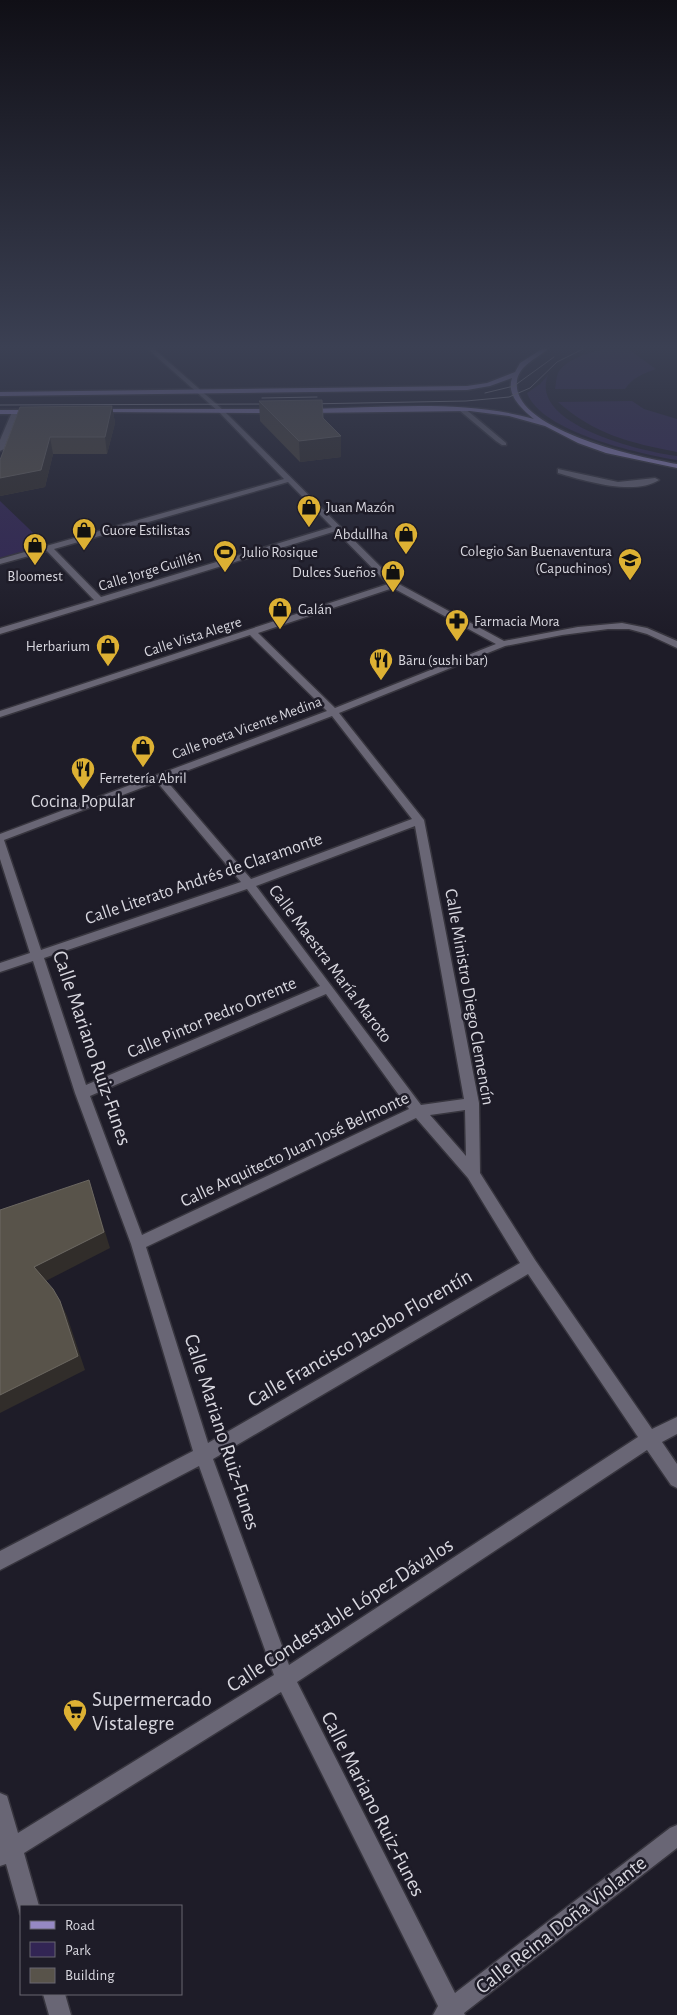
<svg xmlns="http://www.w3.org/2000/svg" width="677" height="2015" font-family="'Alegreya Sans',sans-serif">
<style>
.green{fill:#322554}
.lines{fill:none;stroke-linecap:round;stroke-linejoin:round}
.minor-casing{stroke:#37353e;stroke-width:3}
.primary-casing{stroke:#37353e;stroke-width:3}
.minor{fill:#696675;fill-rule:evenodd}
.primary{fill:#9689c4;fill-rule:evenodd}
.tram{stroke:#9998a1;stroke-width:1}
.wall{fill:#494339}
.shaded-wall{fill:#312d2a}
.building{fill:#58534a;stroke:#6c6862}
.labels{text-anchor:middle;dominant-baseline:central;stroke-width:5;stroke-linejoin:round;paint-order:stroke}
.far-poi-label{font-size:15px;fill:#d8d7df;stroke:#1e1c28;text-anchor:start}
.far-street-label{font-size:15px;fill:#d8d7df;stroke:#1e1c28}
.poi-label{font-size:18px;fill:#d8d7df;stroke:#1e1c28}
.street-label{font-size:18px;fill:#d8d7df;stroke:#1e1c28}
.near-street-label{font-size:21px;fill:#d8d7df;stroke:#1e1c28}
.near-poi-label{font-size:21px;fill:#d8d7df;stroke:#1e1c28;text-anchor:start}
</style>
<rect width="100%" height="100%" fill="#1e1c28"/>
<!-- green -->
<g class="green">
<path d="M605 349H628L656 369C643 374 633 377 625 389H555C556 384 556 378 558 373 566 359 590 352 605 349Z"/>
<path d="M548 375C528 425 644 452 677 456V460C640 454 541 432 527 393L540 384Z"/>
<path d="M632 401 644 409 677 419V452C630 443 594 434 558 402Z"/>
<path d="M0 501 49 548 0 562Z"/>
</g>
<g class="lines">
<!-- minor casing -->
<g class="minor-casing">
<g id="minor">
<path d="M148 349H154L223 410 397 583 504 641 578 627 622 623 647 628 677 641V648L647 634 629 629H608L562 635 505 646 339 713 424 820 479 1103 480 1173 535 1260 652 1429 677 1417V1434L662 1442 677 1464V1488L671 1485 647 1450 297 1682 455 1993 670 1828 677 1825V1848L464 2013 465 2015H433L438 2006 281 1692 24 1853 39 1906H21L20 1914 6 1864 0 1866V1793L7 1796 18 1833 274 1675 199 1466 0 1570V1551L193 1451 131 1244 75 1093 33 961 0 972V963L30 953 0 859V834L327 711 250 635 0 717V711L388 584 336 531 0 634V628L94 600 47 551 0 564V559L284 479 219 412ZM288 482 332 527 101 597 54 549ZM393 588 496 644 335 708 258 633ZM332 716 412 819 251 879 165 779ZM157 782 241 882 41 950 4 840ZM415 826 464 1099 421 1105 256 886ZM247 889 320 986 86 1085 44 958ZM326 994 409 1109 142 1235 90 1096ZM465 1110 466 1156 430 1115ZM416 1118 468 1178 520 1263 208 1443 146 1247ZM528 1274 638 1437 289 1665 213 1459Z"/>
<path d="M459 408H463L469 412 506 443V445H502L496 441 459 410Z"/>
<path d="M15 410 18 412 4 449 0 451V440L12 412Z"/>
<path d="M558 469 618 482 655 478 659 480C634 496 585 481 558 473Z"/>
<path d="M43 1994H65L71 2015H49Z"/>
</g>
</g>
<!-- primary casing -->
<g class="primary-casing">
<g id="primary">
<path d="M542 349H548C538 358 519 365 517 381 510 430 643 458 677 464V468L606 453 578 443 545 426 509 416 470 411 307 413 304 411 307 409C381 408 463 399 534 419 522 409 506 395 512 378L490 386 467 390 0 396V392L467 386 487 383 515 372 520 363Z"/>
<path d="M97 409H275L278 411 275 413 95 412V410Z"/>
<path d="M0 410H35L38 412 35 414H0Z"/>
</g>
</g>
<!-- minor -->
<use href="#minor" class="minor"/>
<!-- primary -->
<use href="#primary" class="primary"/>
<!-- tram -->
<g class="tram">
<path d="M485 393 514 386 554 357"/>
<path d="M262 398 317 397"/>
<path d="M307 404 466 401 509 397 530 388 557 362 583 349"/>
<path d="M0 405 272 404"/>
</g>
</g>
<!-- wall -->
<g class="wall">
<path d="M259 401 323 418 341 436V457L300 462 260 421Z"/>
<path d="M112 406 115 423 107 454H53L45 487 0 496V460Z"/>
</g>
<!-- shaded-wall -->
<g class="shaded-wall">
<path d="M112 406 115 423 107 454 105 437Z"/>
<path d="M341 436V457L300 462 299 441Z"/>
<path d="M50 437 53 454 45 487 0 496V478Z"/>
<path d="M89 1180 110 1248 42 1283 34 1267Z"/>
<path d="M60 1301 67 1316 85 1370 0 1413V1395Z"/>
</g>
<!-- building -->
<g class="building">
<path d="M322 400 323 418 341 436 299 441 259 401Z"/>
<path d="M112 406 105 437H50L41 470 0 478V460L20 407Z"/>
<path d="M89 1180 104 1232 34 1267 53 1289 60 1301 78 1356 0 1395V1210Z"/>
</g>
<!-- sky -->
<linearGradient id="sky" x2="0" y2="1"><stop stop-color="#100f16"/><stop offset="0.55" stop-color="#3b4053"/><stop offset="1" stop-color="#3b4053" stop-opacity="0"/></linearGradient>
<rect width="677" height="631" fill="url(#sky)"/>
<!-- icons -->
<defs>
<g id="shop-pin" transform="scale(1.25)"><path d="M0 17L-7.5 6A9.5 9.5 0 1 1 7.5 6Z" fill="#ddb133" stroke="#1e1c28"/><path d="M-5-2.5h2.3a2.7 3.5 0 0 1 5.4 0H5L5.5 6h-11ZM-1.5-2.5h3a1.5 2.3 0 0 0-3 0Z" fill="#111"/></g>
<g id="stadium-pin" transform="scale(1.25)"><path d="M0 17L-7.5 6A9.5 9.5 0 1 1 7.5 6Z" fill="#ddb133" stroke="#1e1c28"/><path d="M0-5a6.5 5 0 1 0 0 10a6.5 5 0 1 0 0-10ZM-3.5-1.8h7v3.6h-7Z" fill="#111"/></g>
<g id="school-pin" transform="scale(1.25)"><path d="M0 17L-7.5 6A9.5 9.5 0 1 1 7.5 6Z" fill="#ddb133" stroke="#1e1c28"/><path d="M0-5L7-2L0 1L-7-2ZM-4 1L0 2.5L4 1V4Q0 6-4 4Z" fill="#111"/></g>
<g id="pharmacy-pin" transform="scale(1.25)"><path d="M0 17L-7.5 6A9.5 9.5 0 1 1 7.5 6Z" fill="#ddb133" stroke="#1e1c28"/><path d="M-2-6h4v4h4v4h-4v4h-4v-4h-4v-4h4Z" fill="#111"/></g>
<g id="restaurant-pin" transform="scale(1.25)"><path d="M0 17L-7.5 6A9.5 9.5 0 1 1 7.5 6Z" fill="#ddb133" stroke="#1e1c28"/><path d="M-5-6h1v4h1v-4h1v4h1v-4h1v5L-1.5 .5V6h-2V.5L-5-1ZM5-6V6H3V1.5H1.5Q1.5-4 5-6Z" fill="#111"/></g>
<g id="supermarket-pin" transform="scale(1.25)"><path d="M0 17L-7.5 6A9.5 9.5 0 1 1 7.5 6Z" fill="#ddb133" stroke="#1e1c28"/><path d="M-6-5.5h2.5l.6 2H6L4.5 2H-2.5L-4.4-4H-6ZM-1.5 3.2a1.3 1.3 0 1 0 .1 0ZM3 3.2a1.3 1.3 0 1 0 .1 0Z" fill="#111"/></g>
</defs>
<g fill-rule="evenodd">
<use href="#shop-pin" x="309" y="507"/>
<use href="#shop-pin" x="84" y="530"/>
<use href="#shop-pin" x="406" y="534"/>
<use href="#shop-pin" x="35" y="545"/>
<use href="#stadium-pin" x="225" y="552"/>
<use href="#school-pin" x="630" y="560"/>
<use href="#shop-pin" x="393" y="572"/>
<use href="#shop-pin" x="280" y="609"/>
<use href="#pharmacy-pin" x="457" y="621"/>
<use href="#shop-pin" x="108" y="646"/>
<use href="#restaurant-pin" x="381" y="660"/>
<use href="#shop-pin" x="143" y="747"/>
<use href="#restaurant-pin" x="83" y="769"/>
<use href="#supermarket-pin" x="75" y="1711"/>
</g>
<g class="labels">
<!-- far-poi labels -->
<g class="far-poi-label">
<text x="326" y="507">Juan Mazón</text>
<text x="102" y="530">Cuore Estilistas</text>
<text x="388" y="534" text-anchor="end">Abdullha</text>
<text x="612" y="551" text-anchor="end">Colegio San Buenaventura<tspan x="612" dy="17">(Capuchinos)</tspan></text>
<text x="242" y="552">Julio Rosique</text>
<text x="376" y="572" text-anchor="end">Dulces Sueños</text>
<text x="35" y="576" text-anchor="middle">Bloomest</text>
<text x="298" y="609">Galán</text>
<text x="474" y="621">Farmacia Mora</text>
<text x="90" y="646" text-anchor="end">Herbarium</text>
<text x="398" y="660">Bāru (sushi bar)</text>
<text x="143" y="778" text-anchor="middle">Ferretería Abril</text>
</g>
<!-- far-street labels -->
<g class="far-street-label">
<text transform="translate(150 571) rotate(-17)">Calle Jorge Guillén</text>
<text transform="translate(193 637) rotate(-18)">Calle Vista Alegre</text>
<text transform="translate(247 728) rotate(-20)">Calle Poeta Vicente Medina</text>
</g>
<!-- poi labels -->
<g class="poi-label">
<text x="83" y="802">Cocina Popular</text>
</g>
<!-- street labels -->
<g class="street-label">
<text transform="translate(204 879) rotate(-19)">Calle Literato Andrés de Claramonte</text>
<text transform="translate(330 964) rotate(53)">Calle Maestra María Maroto</text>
<text transform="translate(469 997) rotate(80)">Calle Ministro Diego Clemencín</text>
<text transform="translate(212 1018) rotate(-23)">Calle Pintor Pedro Orrente</text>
<text transform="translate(295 1150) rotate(-25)">Calle Arquitecto Juan José Belmonte</text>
</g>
<!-- near-street labels -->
<g class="near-street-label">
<text transform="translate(92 1048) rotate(71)">Calle Mariano Ruiz-Funes</text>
<text transform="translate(360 1338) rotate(-30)">Calle Francisco Jacobo Florentín</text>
<text transform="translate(222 1432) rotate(72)">Calle Mariano Ruiz-Funes</text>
<text transform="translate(340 1615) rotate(-33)">Calle Condestable López Dávalos</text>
<text transform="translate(373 1804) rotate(63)">Calle Mariano Ruiz-Funes</text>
<text transform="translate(561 1925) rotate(-38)">Calle Reina Doña Violante</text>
</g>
<!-- near-poi labels -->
<g class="near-poi-label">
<text x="92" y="1699">Supermercado<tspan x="92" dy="24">Vistalegre</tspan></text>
</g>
</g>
<!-- legend -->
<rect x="20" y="1905" width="162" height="90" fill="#1e1c28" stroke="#686771"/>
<rect x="30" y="1921" width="25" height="8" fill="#9689c4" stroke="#686771"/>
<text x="65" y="1930" font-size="15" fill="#d8d7df">Road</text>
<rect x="30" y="1942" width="25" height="15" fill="#322554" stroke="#686771"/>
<text x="65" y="1955" font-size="15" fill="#d8d7df">Park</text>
<rect x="30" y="1968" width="25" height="15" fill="#58534a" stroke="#686771"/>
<text x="65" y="1980" font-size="15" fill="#d8d7df">Building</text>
</svg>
